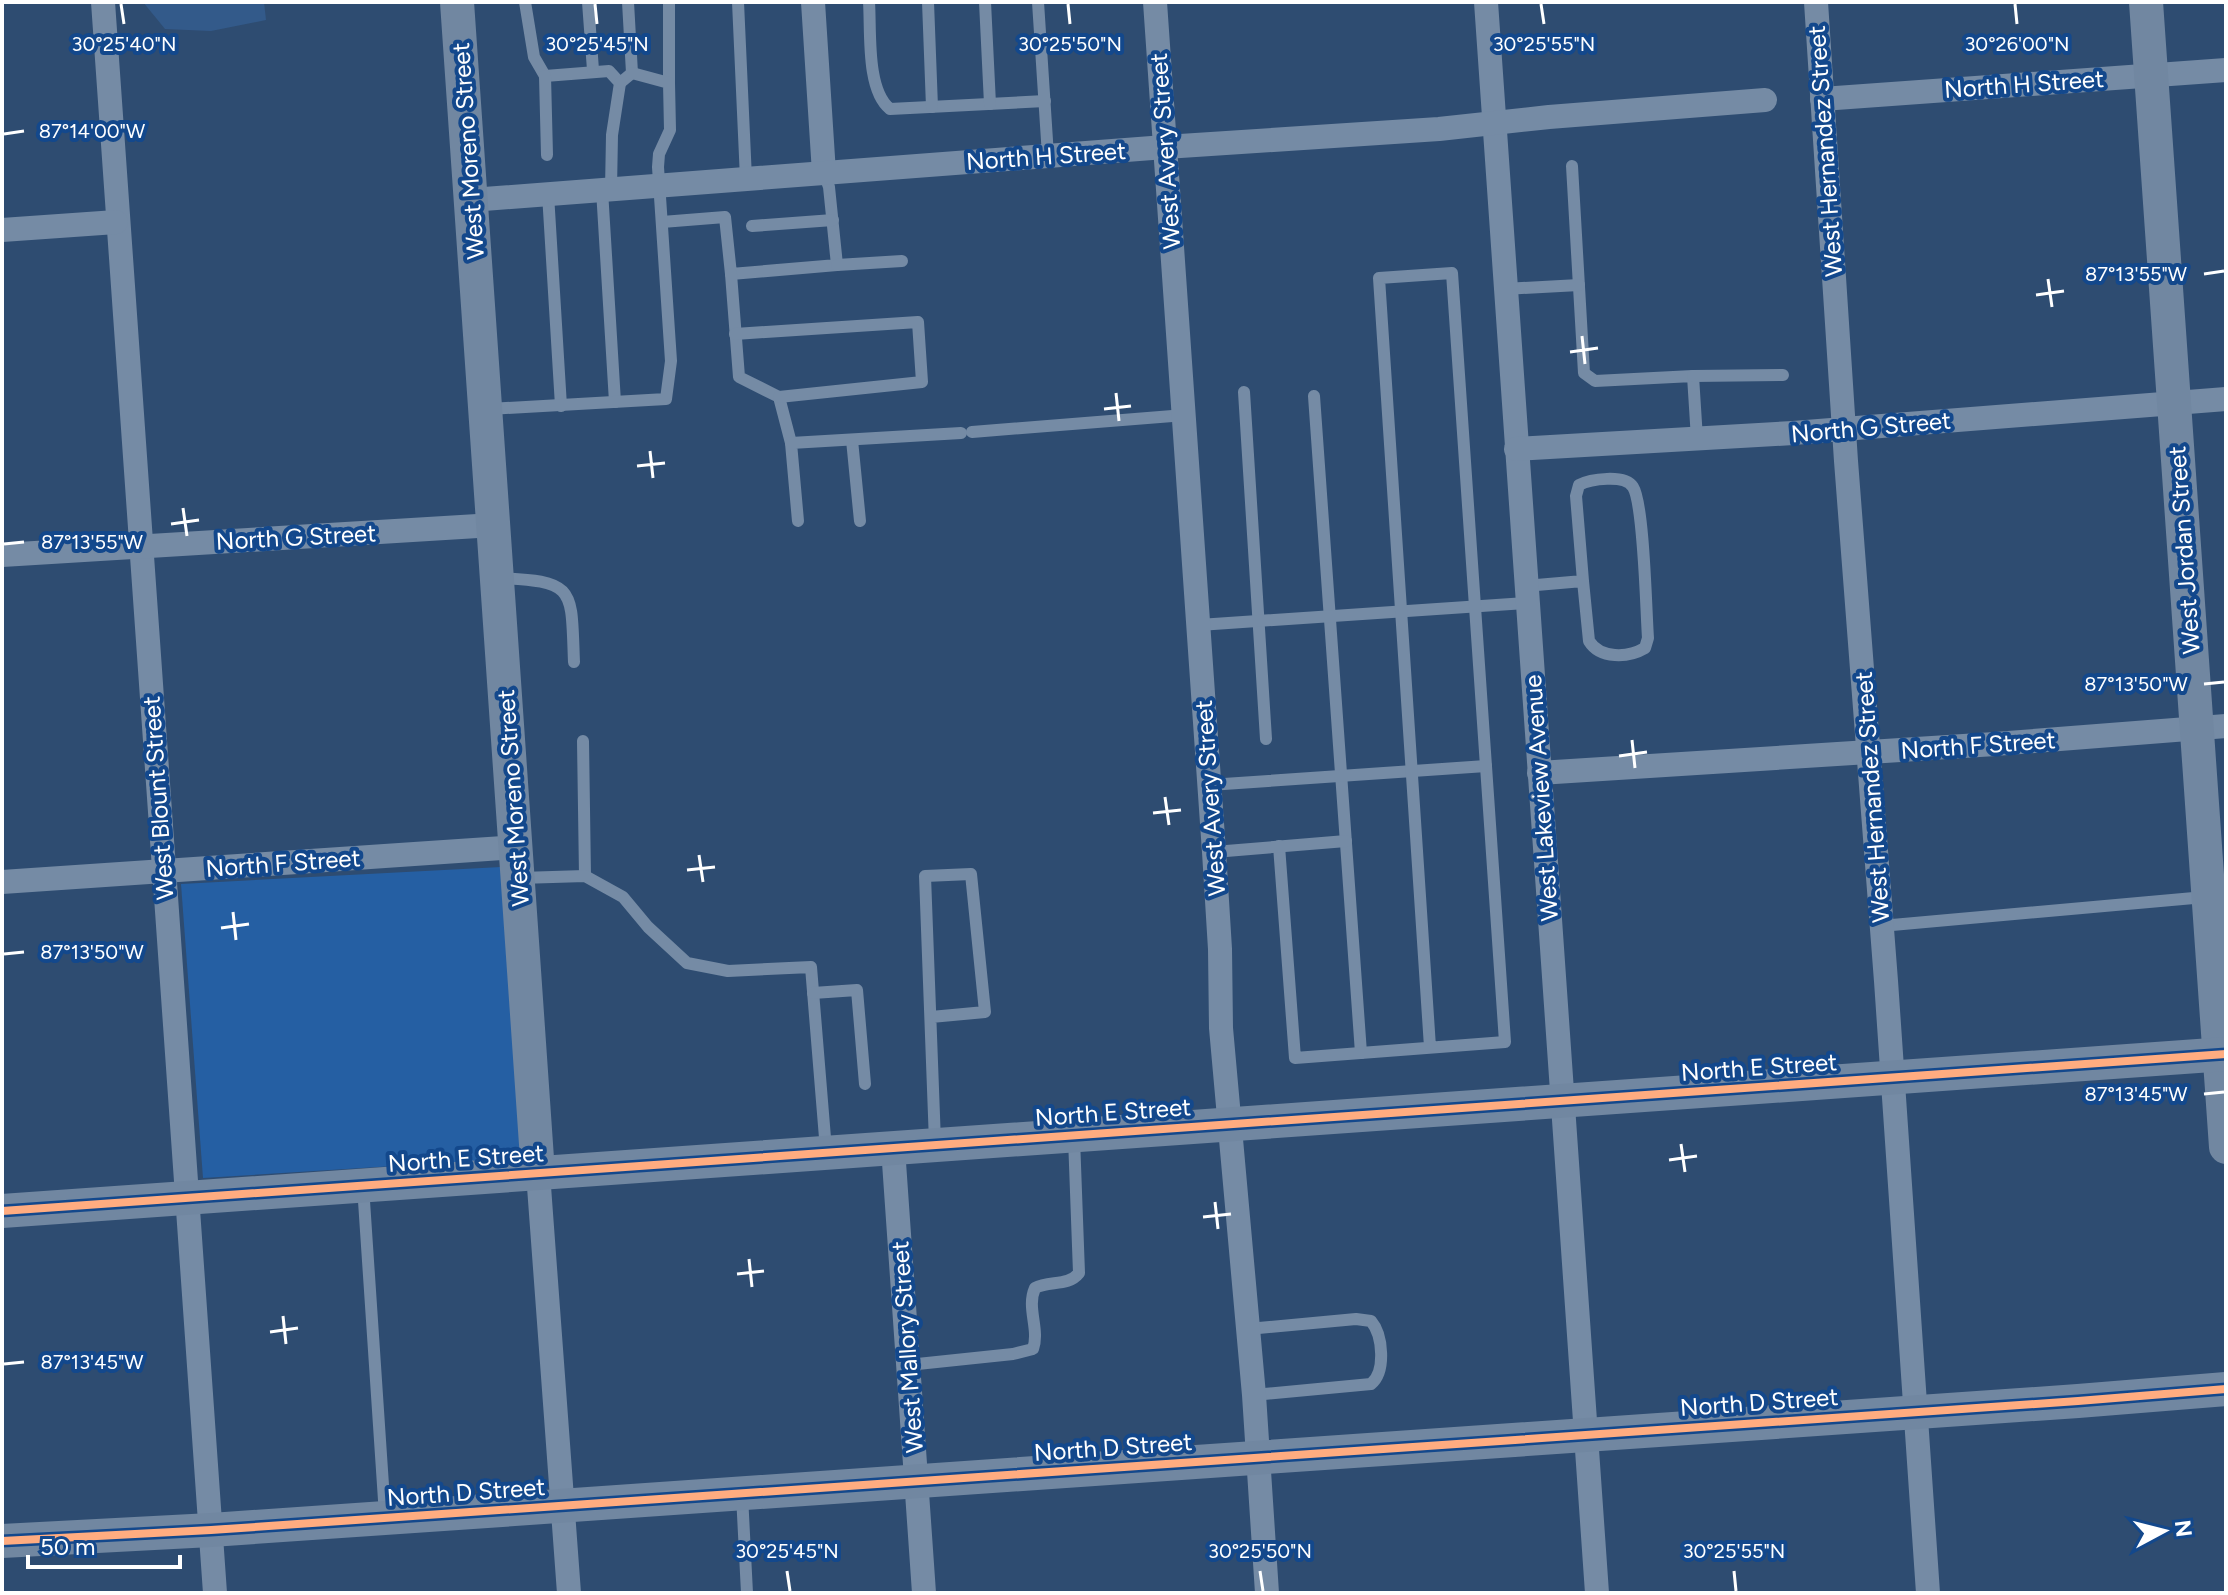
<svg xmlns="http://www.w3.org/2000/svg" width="2228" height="1595" font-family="Figtree,sans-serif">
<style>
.green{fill:#255fa3}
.water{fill:#335a8a}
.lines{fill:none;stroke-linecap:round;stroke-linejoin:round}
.lane{stroke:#758ba5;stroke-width:12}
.street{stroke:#758ba5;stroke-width:24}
.secondary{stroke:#7187a1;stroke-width:34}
.cycleway-casing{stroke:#13488c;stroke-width:13}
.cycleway{stroke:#ffac80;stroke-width:8}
.ticks{fill:none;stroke:#fff;stroke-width:3}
.labels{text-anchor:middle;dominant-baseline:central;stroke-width:8;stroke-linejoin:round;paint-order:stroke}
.street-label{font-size:24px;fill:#fff;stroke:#13488c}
.ticks-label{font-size:20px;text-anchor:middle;fill:#fff;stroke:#13488c;stroke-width:8;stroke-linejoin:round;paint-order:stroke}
</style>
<rect width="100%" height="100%" fill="#2e4c71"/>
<!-- green -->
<path class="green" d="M501 867 523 1158 203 1178 181 884Z"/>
<!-- water -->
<path class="water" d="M143 2H264L266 20 211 31 165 29Z"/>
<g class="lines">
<!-- lane -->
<g class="lane">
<path d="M525 2 534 57 545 76 609 71 620 83 612 135 611 189"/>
<path d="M588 2 593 70"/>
<path d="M628 2 632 73"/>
<path d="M738 2 746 179"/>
<path d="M869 2C871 31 866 90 890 109L1045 101"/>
<path d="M928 2 932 107"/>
<path d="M985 2 990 104"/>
<path d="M1038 2 1048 156"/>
<path d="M545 76 547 155"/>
<path d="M669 83V2"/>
<path d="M1572 166 1584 373 1595 381 1693 376 1697 439"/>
<path d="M602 190 615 402"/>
<path d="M548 194 561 406"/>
<path d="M662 222 725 217 731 274 837 265 829 187 824 173"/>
<path d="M752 226 833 220"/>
<path d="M837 265 902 261"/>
<path d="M731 274 739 377 779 397 791 443"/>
<path d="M1505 289 1579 285"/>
<path d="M735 334 918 322 922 382 779 397"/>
<path d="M1693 376 1783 375"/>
<path d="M1244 392 1266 739"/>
<path d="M1314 396 1361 1053"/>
<path d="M489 409 666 399 671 361 658 167 659 154 670 130 669 83 632 73 620 83"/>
<path d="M972 432 1185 415"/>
<path d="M852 440 860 521"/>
<path d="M798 521 791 443 961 433"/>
<path d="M499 578C577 581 571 589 574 662"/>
<path d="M1525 586 1583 581 1589 641C1600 659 1628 658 1645 648L1648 638C1646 611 1644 504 1633 487 1625 474 1590 479 1579 485L1576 496 1583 581"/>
<path d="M1199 625 1526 603"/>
<path d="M583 741 585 876"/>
<path d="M1209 785 1486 766"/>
<path d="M1279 846 1295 1058 1505 1042 1452 273 1379 278 1430 1047"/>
<path d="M1214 852 1346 841"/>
<path d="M520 878 585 876 623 897 648 927 687 963 728 971 811 967 826 1150"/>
<path d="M1881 926 2205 897"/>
<path d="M813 993 857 990 865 1084"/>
<path d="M931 1017 985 1012 971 874 925 876 935 1142"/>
<path d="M363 1186 385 1515"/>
<path d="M1248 1329 1356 1319 1371 1321C1383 1335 1386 1372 1371 1384L1254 1395"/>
<path d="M908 1365 1013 1354 1033 1349C1040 1329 1026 1308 1035 1288 1049 1280 1068 1287 1079 1273L1074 1138"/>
<path d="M742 1495 747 1593"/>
</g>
<!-- street -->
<g class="street">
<path d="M103 2 215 1593"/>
<path d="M813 2 824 173"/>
<path d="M1155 2 1214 852 1220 949 1221 1028 1254 1395 1267 1593"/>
<path d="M1486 2 1597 1593"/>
<path d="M1816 2 1846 461 1886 981 1928 1593"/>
<path d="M1822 99 2226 70"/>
<path d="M471 200 1165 147 1439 129 1549 117 1765 100"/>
<path d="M2 230 116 222"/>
<path d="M1516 449 1793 433 2226 399"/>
<path d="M2 555 494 525"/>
<path d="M1539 773 1995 744 2226 726"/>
<path d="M2 882 517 847"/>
<path d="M893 1148 924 1593"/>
<path d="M538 1173 569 1593"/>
</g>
<!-- secondary -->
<g class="secondary">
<path d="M457 2 538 1173"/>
<path d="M2146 2 2226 1147"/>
<path d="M2 1211 2226 1054"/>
<path d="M2 1541 211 1530 2078 1401 2226 1389"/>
</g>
<!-- cycleway casing -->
<g class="cycleway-casing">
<g id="cycleway">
<path d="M2 1211 2226 1054"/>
<path d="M2 1541 211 1530 2078 1401 2226 1389"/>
</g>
</g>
<!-- cycleway -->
<use href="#cycleway" class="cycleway"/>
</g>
<!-- ticks -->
<path class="ticks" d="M121 4 124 24M595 4 597 24M1068 4 1070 24M1541 4 1544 24M2015 4 2017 24M4 134 24 131M2204 274 2224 271M2048 279 2052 307M2036 295 2064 291M1582 336 1585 364M1570 352 1598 348M1116 393 1119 421M1104 409 1131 406M650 451 653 478M637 466 665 463M183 508 187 536M171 524 199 520M4 544 24 542M2204 684 2224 682M1632 740 1635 768M1619 756 1647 752M1165 797 1169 825M1153 813 1181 810M699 855 703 882M687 870 715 867M233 912 236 940M221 928 249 924M4 954 24 952M2204 1094 2224 1092M1681 1144 1685 1172M1669 1160 1697 1156M1215 1202 1218 1229M1203 1217 1231 1214M749 1259 752 1287M737 1274 764 1271M283 1316 286 1344M270 1332 298 1328M4 1364 24 1362M787 1571 790 1591M1260 1571 1263 1591M1734 1571 1736 1591"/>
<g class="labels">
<!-- street labels -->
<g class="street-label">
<text transform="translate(2024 84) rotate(-4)">North H Street</text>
<text transform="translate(468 151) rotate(-94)">West Moreno Street</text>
<text transform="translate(1165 151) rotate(-94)">West Avery Street</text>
<text transform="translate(1825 151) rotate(-94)">West Hernandez Street</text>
<text transform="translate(1046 156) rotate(-4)">North H Street</text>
<text transform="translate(1871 427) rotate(-5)">North G Street</text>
<text transform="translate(296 537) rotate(-3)">North G Street</text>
<text transform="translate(2184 550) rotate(-94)">West Jordan Street</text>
<text transform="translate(1978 745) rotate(-4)">North F Street</text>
<text transform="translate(1872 797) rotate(-94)">West Hernandez Street</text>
<text transform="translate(158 798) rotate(-94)">West Blount Street</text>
<text transform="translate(513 798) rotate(-94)">West Moreno Street</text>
<text transform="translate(1210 798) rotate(-94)">West Avery Street</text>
<text transform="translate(1541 798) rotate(-94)">West Lakeview Avenue</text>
<text transform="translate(283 863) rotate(-4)">North F Street</text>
<text transform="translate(1759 1067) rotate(-4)">North E Street</text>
<text transform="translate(1113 1112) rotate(-4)">North E Street</text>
<text transform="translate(466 1158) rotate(-4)">North E Street</text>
<text transform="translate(907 1347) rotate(-94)">West Mallory Street</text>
<text transform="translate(1759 1402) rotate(-4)">North D Street</text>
<text transform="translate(1113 1447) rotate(-4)">North D Street</text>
<text transform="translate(466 1492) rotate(-4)">North D Street</text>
</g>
</g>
<g class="ticks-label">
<text x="124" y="51">30°25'40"N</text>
<text x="597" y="51">30°25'45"N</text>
<text x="1070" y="51">30°25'50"N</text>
<text x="1544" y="51">30°25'55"N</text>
<text x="2017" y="51">30°26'00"N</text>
<text x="92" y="138">87°14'00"W</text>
<text x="2136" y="281">87°13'55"W</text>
<text x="92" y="549">87°13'55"W</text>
<text x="2136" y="691">87°13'50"W</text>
<text x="92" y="959">87°13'50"W</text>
<text x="2136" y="1101">87°13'45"W</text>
<text x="92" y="1369">87°13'45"W</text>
<text x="787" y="1558">30°25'45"N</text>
<text x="1260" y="1558">30°25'50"N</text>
<text x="1734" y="1558">30°25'55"N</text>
</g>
<!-- border -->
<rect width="2228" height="1595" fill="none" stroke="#ffffff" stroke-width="8"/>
<!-- north arrow -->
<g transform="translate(2164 1531) rotate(83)" stroke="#13488c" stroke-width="6" paint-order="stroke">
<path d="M0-6L14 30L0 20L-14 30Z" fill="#ffffff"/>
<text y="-12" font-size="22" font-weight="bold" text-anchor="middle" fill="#ffffff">N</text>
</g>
<!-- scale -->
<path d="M28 1555v12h152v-12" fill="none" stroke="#ffffff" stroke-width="4"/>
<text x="40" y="1555" font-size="24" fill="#ffffff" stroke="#13488c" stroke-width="6" paint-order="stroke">50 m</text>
</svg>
